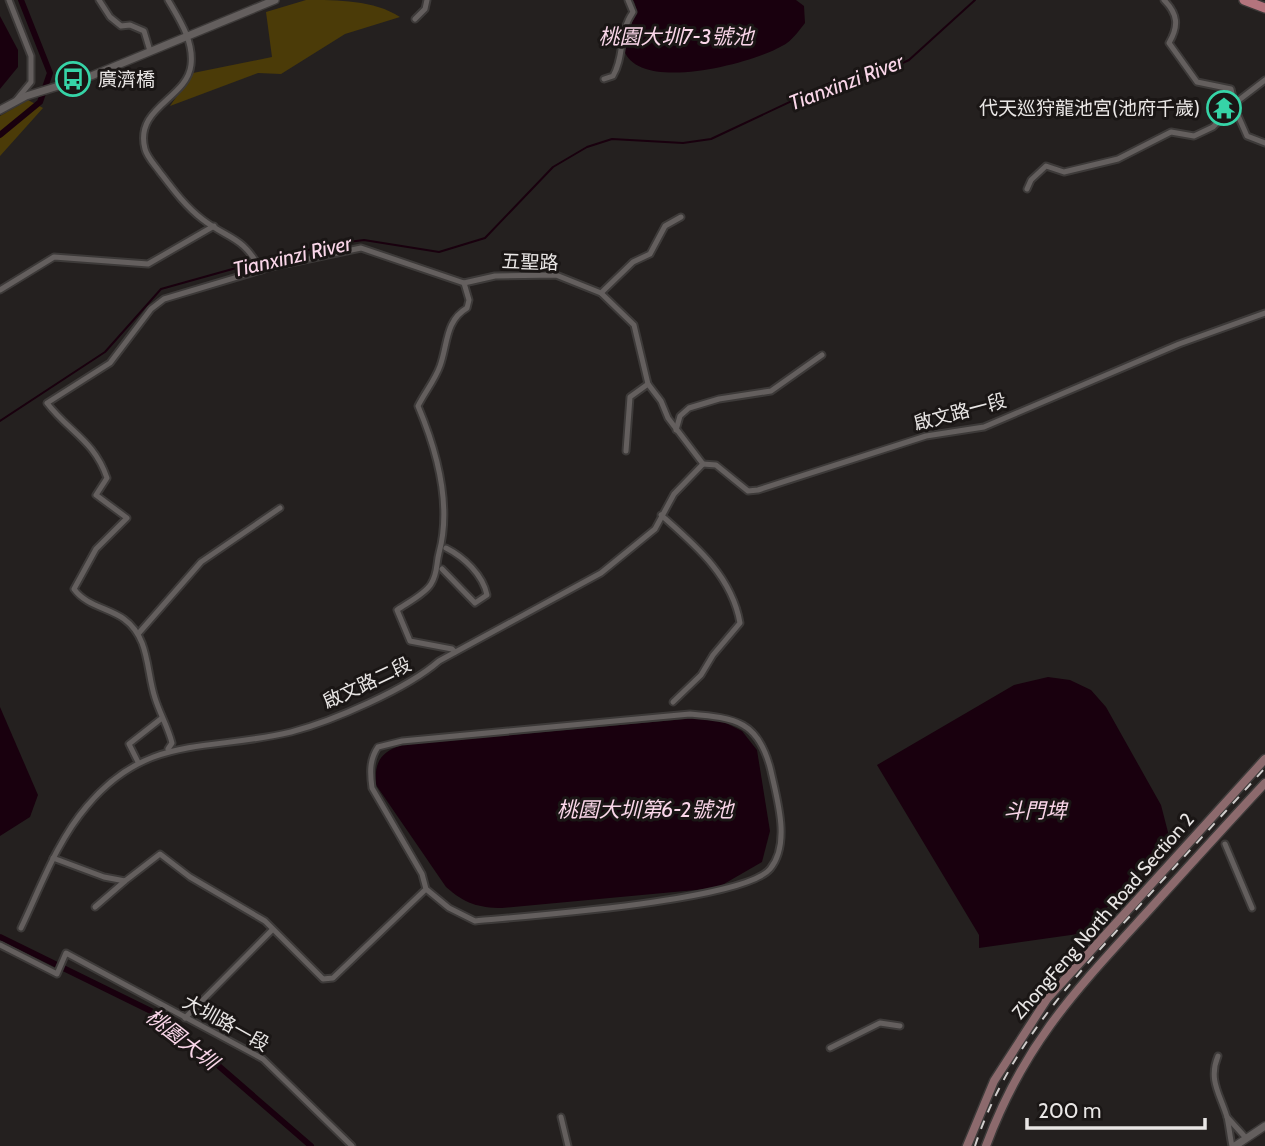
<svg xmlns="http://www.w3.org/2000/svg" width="1265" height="1146" font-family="Cabin,'Noto Sans TC',sans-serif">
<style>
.green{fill:#4b3b08}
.water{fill:#19000e}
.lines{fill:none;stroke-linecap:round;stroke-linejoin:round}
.stream{stroke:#19000e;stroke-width:2}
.canal{stroke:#19000e;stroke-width:6}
.minor-casing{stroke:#3d3a39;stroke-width:9}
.tertiary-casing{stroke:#3d3a39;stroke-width:10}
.secondary-casing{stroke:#3d3a39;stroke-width:11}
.primary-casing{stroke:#3d3a39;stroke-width:12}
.minor{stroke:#645f5e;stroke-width:5}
.tertiary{stroke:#645f5e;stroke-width:7}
.secondary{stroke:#8c6a6d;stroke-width:8}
.primary{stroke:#b4747d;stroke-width:9}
.rail{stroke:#d0cdcc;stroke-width:2;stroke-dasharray:9 9;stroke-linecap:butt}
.labels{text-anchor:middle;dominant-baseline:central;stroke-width:6;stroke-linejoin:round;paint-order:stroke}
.poi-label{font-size:19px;fill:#e9e6e5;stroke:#1a1615;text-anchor:start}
.street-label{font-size:19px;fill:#e9e6e5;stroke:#1a1615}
.water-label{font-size:21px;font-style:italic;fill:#fad6e9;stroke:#1a1615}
</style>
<rect width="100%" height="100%" fill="#24201f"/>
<!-- green -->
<g class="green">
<path d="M306 0C338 0 374 0 400 17L345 34 281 74 258 73 170 106 193 73 272 57 266 12Z"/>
<path d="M28 100 43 108 0 156V116Z"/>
</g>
<!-- water -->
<g class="water">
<path d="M633 0H796L804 6 805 23C800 29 794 38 787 43 760 62 639 95 624 50 619 32 644 18 633 0Z"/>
<path d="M0 16 18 50V67L0 89Z"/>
<path d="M1048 677 1070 680 1091 690 1106 707 1161 805 1169 836 1085 933 979 948V935L877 765 1014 685Z"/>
<path d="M0 707 38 795 30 817 0 836Z"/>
<path d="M696 718 724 722 742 731 757 750 770 831 762 862 717 888 502 908C478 908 464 903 446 887L376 785C374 763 380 752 402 745Z"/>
</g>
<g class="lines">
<!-- stream -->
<g class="stream">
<path d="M260 262 332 244 364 240 439 252 485 238 553 167 587 147 612 139 683 143 711 139 830 83 877 75 909 60 975 0"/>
<path d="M0 421 105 352 161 289 254 263"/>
</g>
<!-- canal -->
<g class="canal">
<path d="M0 135 40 102 50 73 21 0"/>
<path d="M0 937 161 1016 311 1146"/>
</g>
<!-- minor casing -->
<g class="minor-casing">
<g id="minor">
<path d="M9 0 31 56V82L17 99"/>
<path d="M99 0 110 17 121 26 130 25 144 31 150 51"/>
<path d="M168 0C179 19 194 41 191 65 187 99 134 107 145 149 147 157 154 164 159 171 172 188 185 206 202 219 229 240 242 235 261 270"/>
<path d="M1164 0C1178 14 1179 26 1169 43L1197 82 1231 89 1236 111 1247 136 1265 143"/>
<path d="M415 19 425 9 427 0"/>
<path d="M604 79 613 76C625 56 618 33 633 12L628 0"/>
<path d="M1027 189 1031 180 1046 166 1064 172 1118 159 1171 132 1194 136 1213 127 1239 100 1265 80"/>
<path d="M0 290 54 257 148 264 214 226"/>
<path d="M601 293 633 262 650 254 665 226 681 217"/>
<path d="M676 430 680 416 689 408 719 399 771 391 822 355"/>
<path d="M626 451 630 397 648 384"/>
<path d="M703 464 716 465 748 491 758 490 926 436 984 427 1179 344 1265 313"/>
<path d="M661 515C695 545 732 576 740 623L713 655 701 675 673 702"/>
<path d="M442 569 475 603 487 595C483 575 464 557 446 548"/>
<path d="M138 634 201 562 280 508"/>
<path d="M455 652 452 649 410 641 397 610C407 603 425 594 431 584 438 573 436 564 439 553 452 505 437 451 418 406 425 392 435 380 440 366 448 344 445 321 467 308L469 300 464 283"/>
<path d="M168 749 172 743C168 727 160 714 155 698 146 671 150 638 124 619 109 608 86 606 74 589L96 549 127 518 96 495 107 478C94 440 69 432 47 403L110 363 151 309 164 299 271 267 361 248 464 283 495 276 556 275 601 293 634 325 648 384 661 401 668 418 703 464"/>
<path d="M138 762 129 744 162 718"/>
<path d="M1225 844 1252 908"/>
<path d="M53 858 104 877 125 881 160 854 190 877 265 921 323 979 333 978 426 889 422 874 372 788C370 774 369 760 378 747L402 741 690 714C736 718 759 721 771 771 777 799 791 844 770 869 743 901 526 916 475 921L449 908 426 889"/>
<path d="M95 907 125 881"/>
<path d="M21 928C41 886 57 841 87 806 148 733 209 752 291 732 333 721 407 689 439 661L601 573 655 529 674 494 703 464"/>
<path d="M0 945 57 974 66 953 263 1059 352 1146"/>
<path d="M185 1018 272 930"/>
<path d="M830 1048 880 1023 900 1026"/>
<path d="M1218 1056C1208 1080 1220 1094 1227 1117 1229 1126 1230 1137 1232 1146"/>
<path d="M561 1117 568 1146"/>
<path d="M1227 1117 1246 1138"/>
</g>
</g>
<!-- tertiary casing -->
<g class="tertiary-casing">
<g id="tertiary">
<path d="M0 110 26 96 91 76 275 0"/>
<path d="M1235 1146 1265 1126"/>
</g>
</g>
<!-- secondary casing -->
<g class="secondary-casing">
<g id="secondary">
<path d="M967 1146 994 1081 1047 999 1265 759"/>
<path d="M986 1146C1024 1043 1077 989 1149 910 1187 868 1226 825 1265 783"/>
</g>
</g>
<!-- primary casing -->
<g class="primary-casing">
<path id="primary" d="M1244 0 1265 8"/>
</g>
<!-- minor -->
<use href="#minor" class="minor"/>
<!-- tertiary -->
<use href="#tertiary" class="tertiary"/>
<!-- secondary -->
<use href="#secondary" class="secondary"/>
<!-- primary -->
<use href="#primary" class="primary"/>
<!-- rail -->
<path class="rail" d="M975 1146C1005 1054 1068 984 1132 914 1176 865 1221 817 1265 768"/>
</g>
<!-- icons -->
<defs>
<g id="bus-ring" transform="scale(1.75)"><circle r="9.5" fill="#1a1615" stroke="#36d4a7" stroke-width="1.5"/><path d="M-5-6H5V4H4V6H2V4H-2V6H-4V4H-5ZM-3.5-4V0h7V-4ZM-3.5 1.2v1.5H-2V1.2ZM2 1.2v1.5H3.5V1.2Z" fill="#36d4a7"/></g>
<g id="temple-ring" transform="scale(1.75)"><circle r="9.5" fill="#1a1615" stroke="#36d4a7" stroke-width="1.5"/><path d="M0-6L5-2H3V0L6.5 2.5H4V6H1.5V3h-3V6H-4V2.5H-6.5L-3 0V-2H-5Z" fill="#36d4a7"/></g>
</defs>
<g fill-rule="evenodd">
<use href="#bus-ring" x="73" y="79"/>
<use href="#temple-ring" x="1224" y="108"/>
</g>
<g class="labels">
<!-- poi labels -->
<g class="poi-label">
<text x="98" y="79">廣濟橋</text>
<text x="1200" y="108" text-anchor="end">代天巡狩龍池宮(池府千歲)</text>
</g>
<!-- street labels -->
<g class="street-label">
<text transform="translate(530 262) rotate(2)">五聖路</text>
<text transform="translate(960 412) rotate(-15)">啟文路一段</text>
<text transform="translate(367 683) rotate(-25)">啟文路二段</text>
<text transform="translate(1103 916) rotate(-49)">ZhongFeng North Road Section 2</text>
<text transform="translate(226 1023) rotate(29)">大圳路一段</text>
</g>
<!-- water labels -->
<g class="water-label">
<text x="676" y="36">桃園大圳7-3號池</text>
<text transform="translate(846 82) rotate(-21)">Tianxinzi River</text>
<text transform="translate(292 256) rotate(-13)">Tianxinzi River</text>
<text x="645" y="809">桃園大圳第6-2號池</text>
<text x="1035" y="810">斗門埤</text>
<text transform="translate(182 1039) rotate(38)">桃園大圳</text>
</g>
</g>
<!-- scale -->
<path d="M1027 1118v10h178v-10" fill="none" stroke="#e9e6e5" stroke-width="3.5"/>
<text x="1038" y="1118" font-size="21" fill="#e9e6e5" stroke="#1a1615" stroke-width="5" paint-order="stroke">200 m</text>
</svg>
